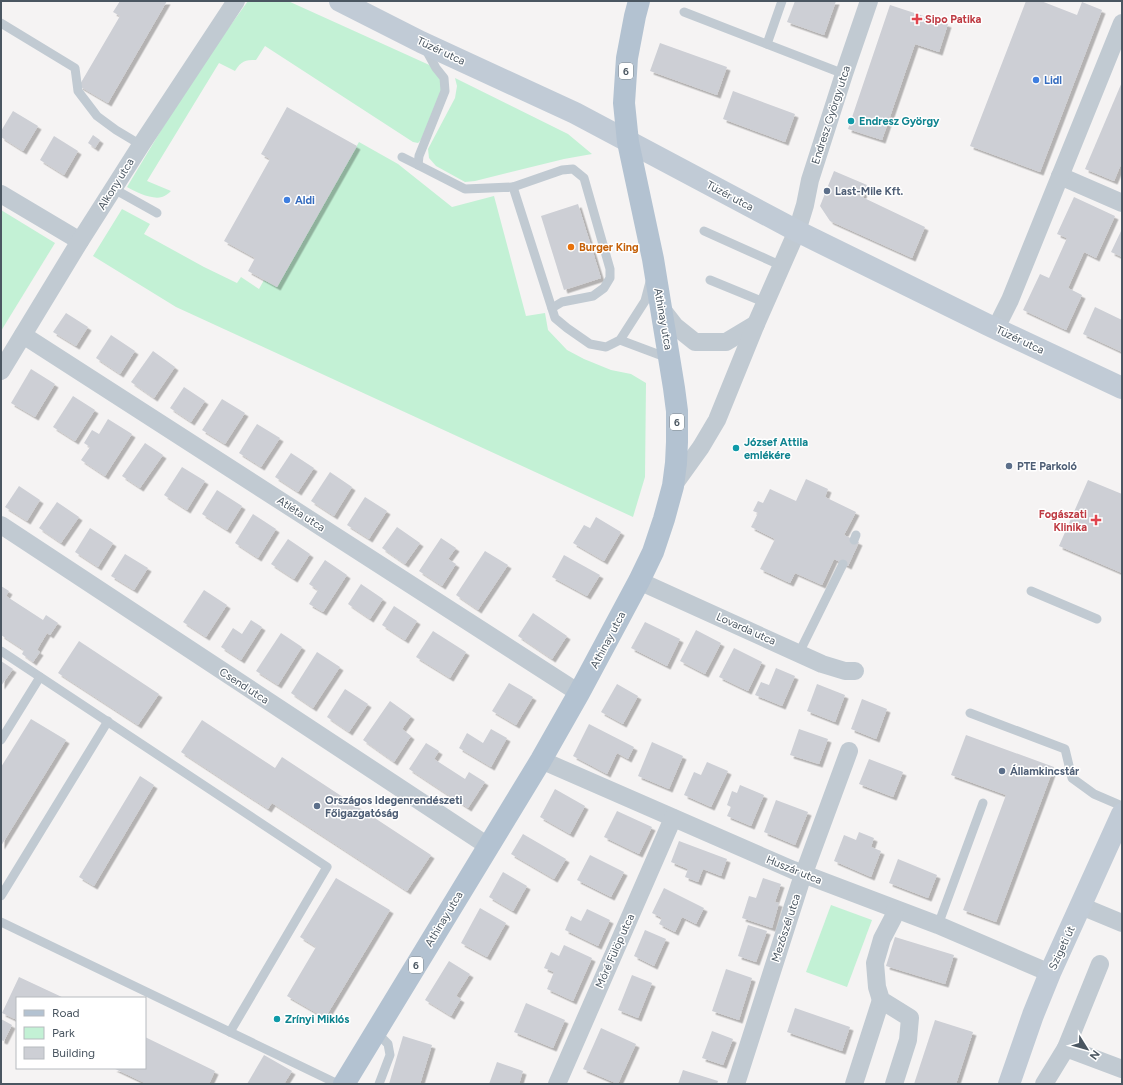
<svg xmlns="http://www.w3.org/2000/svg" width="1123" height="1085" font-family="Figtree,sans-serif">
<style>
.green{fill:#c3f1d5}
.building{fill:#cdcfd5;filter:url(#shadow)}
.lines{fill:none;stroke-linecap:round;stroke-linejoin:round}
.lane{stroke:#c1cad2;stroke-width:9}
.street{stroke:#c1cad2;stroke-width:18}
.secondary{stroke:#c1cbd6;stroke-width:22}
.primary{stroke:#b3c2d1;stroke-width:22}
.health-dot{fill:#e0444e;stroke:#fff;stroke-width:1.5}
.shop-dot{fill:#3f7fe0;stroke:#fff;stroke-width:1.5}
.culture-dot{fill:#0f9aa8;stroke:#fff;stroke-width:1.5}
.service-dot{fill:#5c6f8a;stroke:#fff;stroke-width:1.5}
.food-dot{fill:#e8710a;stroke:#fff;stroke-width:1.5}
.labels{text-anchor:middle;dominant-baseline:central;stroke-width:3;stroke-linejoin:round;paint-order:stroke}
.shield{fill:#fff;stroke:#808990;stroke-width:1}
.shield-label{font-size:10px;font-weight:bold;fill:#4a5661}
.health-label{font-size:11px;font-weight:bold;fill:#be3a42;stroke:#fff;text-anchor:start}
.street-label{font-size:11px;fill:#4a5661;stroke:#fff}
.shop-label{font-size:11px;font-weight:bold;fill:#366cbe;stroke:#fff;text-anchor:start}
.culture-label{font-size:11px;font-weight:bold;fill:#0d838f;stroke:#fff;text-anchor:start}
.service-label{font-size:11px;font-weight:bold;fill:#4e5e75;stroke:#fff;text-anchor:start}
.food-label{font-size:11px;font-weight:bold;fill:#c56008;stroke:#fff;text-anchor:start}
</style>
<defs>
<filter id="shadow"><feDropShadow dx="3.5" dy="3.5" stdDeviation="0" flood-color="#0004"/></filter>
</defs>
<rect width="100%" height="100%" fill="#f5f3f3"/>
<!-- green -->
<g class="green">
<path d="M248 1H288L436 68 445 91 423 138 418 143 413 142 265 46 256 60C245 60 241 61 235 71L219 63 147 181 171 191C169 193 165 196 162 197 152 200 136 192 127 187L193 77Z"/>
<path d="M455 78 568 134 592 154 564 159 475 181 465 182 436 166 429 158 428 149 455 98 457 86Z"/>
<path d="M359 142 398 164 452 207 494 196 526 316 545 313 548 330 567 350 584 359 611 370 631 374 646 383 645 477 633 517 176 307 93 256 122 209 150 224 144 234 204 267 237 283 241 277 259 289 264 280 277 287Z"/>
<path d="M1 210 55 243 1 331Z"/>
<path d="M831 905 872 920 847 987 806 972Z"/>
</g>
<!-- building -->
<g class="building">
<path d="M120 1H167L108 103 79 86 120 16 113 12Z"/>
<path d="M795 1H836L824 35 787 22Z"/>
<path d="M1026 1H1041L1077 15 1082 2 1102 10 1040 172 970 146Z"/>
<path d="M890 5 948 24 939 52 915 44 882 140 848 129Z"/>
<path d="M660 43 727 67 717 95 650 71Z"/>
<path d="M1122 82V162L1114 181 1085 169Z"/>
<path d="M733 91 795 114 785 142 723 119Z"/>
<path d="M287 107 357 146 277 287 248 271 255 258 224 241 270 159 261 154Z"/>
<path d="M13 111 38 126 23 151 1 137V131Z"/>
<path d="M93 135 100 140 95 148 88 143Z"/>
<path d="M54 136 78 151 64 175 40 160Z"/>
<path d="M834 171 867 185 862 197 925 227 912 258 830 221 820 206Z"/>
<path d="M1074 197 1115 216 1096 258 1084 252 1068 288 1082 295 1066 330 1023 310 1040 274 1049 278 1067 238 1057 234Z"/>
<path d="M578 204 601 278 564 290 541 216Z"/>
<path d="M1122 229V257L1111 252Z"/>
<path d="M1095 307 1122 320V352L1083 334Z"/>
<path d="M66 313 88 327 76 346 53 332Z"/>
<path d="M111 335 135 351 120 374 96 358Z"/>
<path d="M153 351 175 367 154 398 131 382Z"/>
<path d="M31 369 55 384 35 417 11 403Z"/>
<path d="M184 387 205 401 191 422 170 408Z"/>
<path d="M73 396 95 410 75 441 53 427Z"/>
<path d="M222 399 245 413 225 444 202 430Z"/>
<path d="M108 419 132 434 105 476 81 460 90 447 84 443 92 430 99 434Z"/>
<path d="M257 424 280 438 261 467 239 453Z"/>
<path d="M145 443 163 455 140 488 122 476Z"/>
<path d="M291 453 314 468 298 492 275 477Z"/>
<path d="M182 467 205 481 187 510 164 495Z"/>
<path d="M330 472 352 487 334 516 311 501Z"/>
<path d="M806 479 828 489 825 497 856 512 844 535 859 542 848 566 834 559 822 585 795 573 790 583 760 569 775 539 751 527 758 513 753 511 758 501 763 503 770 489 796 501Z"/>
<path d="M1088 480 1122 494V573L1059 546Z"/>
<path d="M19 486 40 500 27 521 5 507Z"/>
<path d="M217 490 242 506 227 530 202 514Z"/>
<path d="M365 497 387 511 369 539 347 525Z"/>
<path d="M57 502 79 517 61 543 39 528Z"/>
<path d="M253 514 276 529 258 558 235 543Z"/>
<path d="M596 517 621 532 604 561 573 543 584 525 590 528Z"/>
<path d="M397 527 420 543 405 564 382 548Z"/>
<path d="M90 528 113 543 98 567 75 552Z"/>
<path d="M441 538 456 548 448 559 456 564 442 586 419 571Z"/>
<path d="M288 539 310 554 294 579 271 564Z"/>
<path d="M485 551 508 565 478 610 456 595Z"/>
<path d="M125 554 148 568 134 590 111 576Z"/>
<path d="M564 555 600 575 587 596 552 577Z"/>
<path d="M325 560 347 575 323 612 309 604 318 590 309 584Z"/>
<path d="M361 584 383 599 370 619 348 604Z"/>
<path d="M1 586 9 591 6 596 43 620 46 615 58 623 50 635 47 633 37 650 40 652 33 662 22 654 24 650 1 635Z"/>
<path d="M204 590 227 605 206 637 183 622Z"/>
<path d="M394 606 417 621 405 640 382 625Z"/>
<path d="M533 613 567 636 552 659 518 636Z"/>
<path d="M251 620 262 627 241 660 221 647 233 628 242 634Z"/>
<path d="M645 622 680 639 667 666 631 648Z"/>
<path d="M696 630 721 643 705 674 680 661Z"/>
<path d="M433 631 466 652 450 678 416 657Z"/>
<path d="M281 633 302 647 278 685 256 671Z"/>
<path d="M79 641 159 694 138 725 58 673Z"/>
<path d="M734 648 762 662 748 691 719 677Z"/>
<path d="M317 652 340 667 313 708 291 693Z"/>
<path d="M1 661 13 669 1 686Z"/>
<path d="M776 668 795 676 782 706 755 695 761 682 769 685Z"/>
<path d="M509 683 533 697 516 725 492 711Z"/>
<path d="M617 684 638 696 623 724 601 712Z"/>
<path d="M817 684 845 695 835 722 807 711Z"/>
<path d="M345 689 368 704 349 732 327 717Z"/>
<path d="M862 699 887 709 876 739 851 729Z"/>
<path d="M390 701 411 716 402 729 411 736 394 762 363 740Z"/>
<path d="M31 719 66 740 1 846V767Z"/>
<path d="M202 720 275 768 282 757 431 855 407 891 272 803 268 809 181 752Z"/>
<path d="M589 724 634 747 628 759 617 753 607 774 573 756Z"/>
<path d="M491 729 507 738 491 767 459 748 467 733 483 743Z"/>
<path d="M799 729 828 739 819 764 790 755Z"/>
<path d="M966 735 1054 767 996 922 963 910 1006 795 951 775Z"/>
<path d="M652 742 683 756 669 789 638 776Z"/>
<path d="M426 743 439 751 434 759 465 779 469 772 485 782 468 808 409 769Z"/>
<path d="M869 759 903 772 893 797 859 784Z"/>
<path d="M707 762 728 771 711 807 684 795 694 772 701 775Z"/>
<path d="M140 776 154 785 94 886 79 877Z"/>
<path d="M740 785 764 795 751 826 727 816 731 807 727 805 732 791 737 793Z"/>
<path d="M555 789 585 806 570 834 540 817Z"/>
<path d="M776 800 808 812 795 845 764 832Z"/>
<path d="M617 811 652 827 639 854 604 837Z"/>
<path d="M859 832 874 838 871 847 881 851 871 877 834 861 844 835 856 840Z"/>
<path d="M523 834 566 859 554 879 511 854Z"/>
<path d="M679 841 727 859 721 876 703 869 698 882 685 877 688 869 671 862Z"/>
<path d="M590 855 624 872 611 897 577 880Z"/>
<path d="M898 859 937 875 928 898 889 883Z"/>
<path d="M503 872 527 886 513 911 489 897Z"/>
<path d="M336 878 390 910 325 1018 287 996 316 947 300 937Z"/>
<path d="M763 878 781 884 775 902 779 903 772 928 742 918 749 896 756 898Z"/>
<path d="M664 888 704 908 696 924 682 917 675 932 659 924 662 918 652 913Z"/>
<path d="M480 908 506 923 487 957 461 943Z"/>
<path d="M587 909 610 920 598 946 565 930 571 916 581 921Z"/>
<path d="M748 925 767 931 756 962 738 956Z"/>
<path d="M645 930 666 939 654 966 634 956Z"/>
<path d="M895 937 954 955 945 984 886 966Z"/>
<path d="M564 945 592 958 573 1001 547 989 554 972 544 968 551 952 559 956Z"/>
<path d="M449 961 470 974 456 996 461 999 451 1016 425 1000Z"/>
<path d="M726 969 752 978 739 1020 712 1011Z"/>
<path d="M632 975 652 983 638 1018 618 1010Z"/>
<path d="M19 977 64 998H17V1020L2 1013Z"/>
<path d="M526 1003 565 1020 553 1048 514 1032Z"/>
<path d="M795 1008 850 1027 842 1051 787 1032Z"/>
<path d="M1 1019 12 1025 4 1041 1 1040Z"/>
<path d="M935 1020 973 1032 956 1084H914Z"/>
<path d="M601 1028 636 1044 618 1084 583 1069Z"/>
<path d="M712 1031 733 1039 723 1065 702 1058Z"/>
<path d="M403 1036 432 1045 420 1084H389Z"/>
<path d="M145 1037 215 1071 209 1084H147L113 1068H145Z"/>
<path d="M264 1055 292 1071 284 1084H247Z"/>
<path d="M497 1062 523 1071 519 1084H489Z"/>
<path d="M683 1070 718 1081 717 1084H678Z"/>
</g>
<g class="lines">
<!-- lane -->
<g class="lane">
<path d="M684 12 844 74"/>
<path d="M1 23 75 68 78 91 97 116 116 130 141 145"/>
<path d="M767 44 782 1"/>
<path d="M402 157 418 165 465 189 513 187 555 318 567 328 590 344 606 347 620 340 645 301 650 282"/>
<path d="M418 165 419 156 445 91 444 78 436 68 425 48"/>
<path d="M513 187 562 170 573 169 584 178 610 269V278L604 288 593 296 562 302 552 308"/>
<path d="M114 189 157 213"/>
<path d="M704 231 782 266"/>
<path d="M710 280 766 303"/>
<path d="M620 340 668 358"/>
<path d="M854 540 856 535"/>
<path d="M1031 591 1097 619"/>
<path d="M1 651 327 867 230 1032"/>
<path d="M799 653 843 564"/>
<path d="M970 713 1065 749 1072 778 1094 794 1122 806"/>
<path d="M1 740 40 677"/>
<path d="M1 896 108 721"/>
<path d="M1 922 338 1084"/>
<path d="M938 925 983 803"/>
<path d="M376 1032 388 1044 390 1055 379 1084"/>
</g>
<!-- street -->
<g class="street">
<path d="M1060 176 1122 203"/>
<path d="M1 194 80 241"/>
<path d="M661 308 675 326 695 342H726L756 324"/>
<path d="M996 328 1010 300 1122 23"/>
<path d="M23 335 579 693"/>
<path d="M1 371 80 241 141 145 236 1"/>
<path d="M673 486 701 447 717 420 756 324 797 231 805 205 810 180 844 74 869 1"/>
<path d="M1 525 488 846"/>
<path d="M639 581 822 664 845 671H855"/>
<path d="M541 760 793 870 938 925 1050 973"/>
<path d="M1081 906 1122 923"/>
<path d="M1066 1048 1100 964"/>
<path d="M557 1084 673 818"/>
<path d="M736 1084 800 884 849 751"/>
<path d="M854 1084 881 1000"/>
<path d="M894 1084 908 1040 910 1018 881 1000 877 987 875 963 882 939 893 918 895 910"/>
<path d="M1044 1084 1066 1048 1122 1069"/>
</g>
<!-- secondary -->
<g class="secondary">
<path d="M340 1 421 42 575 113 797 231 988 325 1122 388"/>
<path d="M1009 1084 1033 1015 1050 973 1122 814"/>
</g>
<!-- primary -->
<path class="primary" d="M344 1084 541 760 579 693 639 581 653 552 664 519 673 486 676 463 677 442V411L674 388 653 259 628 142 624 103 627 58 635 16 639 1"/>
</g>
<!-- markers -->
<g class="health-dot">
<path d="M915 13h4v4h4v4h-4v4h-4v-4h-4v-4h4z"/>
<path d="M1094 514h4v4h4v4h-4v4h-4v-4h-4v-4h4z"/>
</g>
<g class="shop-dot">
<circle cx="1036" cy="80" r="4"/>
<circle cx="287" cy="200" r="4"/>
</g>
<g class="culture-dot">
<circle cx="851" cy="121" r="4"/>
<circle cx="736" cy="448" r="4"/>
<circle cx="277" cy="1019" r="4"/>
</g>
<g class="service-dot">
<circle cx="827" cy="191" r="4"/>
<circle cx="1009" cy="466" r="4"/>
<circle cx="1002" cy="771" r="4"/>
<circle cx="317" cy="806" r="4"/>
</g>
<circle class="food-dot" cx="571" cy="247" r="4"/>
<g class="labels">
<!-- shield labels -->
<g class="shield">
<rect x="619" y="63" width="14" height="16" rx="3"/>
<rect x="670" y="414" width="14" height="16" rx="3"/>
<rect x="409" y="957" width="14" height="16" rx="3"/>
</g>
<g class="shield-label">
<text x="626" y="71">6</text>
<text x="677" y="422">6</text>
<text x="416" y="965">6</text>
</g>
<!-- health labels -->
<g class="health-label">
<text x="925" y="19">Sipo Patika</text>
<text x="1087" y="514" text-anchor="end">Fogászati<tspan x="1087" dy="13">Klinika</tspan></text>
</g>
<!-- street labels -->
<g class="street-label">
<text transform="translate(441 51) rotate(25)">Tüzér utca</text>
<text transform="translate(831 115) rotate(-72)">Endresz György utca</text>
<text transform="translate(116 184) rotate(-58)">Alkony utca</text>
<text transform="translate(730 196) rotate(28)">Tüzér utca</text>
<text transform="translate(663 319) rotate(80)">Athinay utca</text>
<text transform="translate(1020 340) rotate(25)">Tüzér utca</text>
<text transform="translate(301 514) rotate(33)">Atléta utca</text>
<text transform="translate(746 629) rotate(24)">Lovarda utca</text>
<text transform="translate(608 640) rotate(-62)">Athinay utca</text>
<text transform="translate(244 686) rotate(33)">Csend utca</text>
<text transform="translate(794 870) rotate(22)">Huszár utca</text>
<text transform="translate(444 919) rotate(-59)">Athinay utca</text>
<text transform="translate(786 928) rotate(-72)">Mezőszél utca</text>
<text transform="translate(1062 948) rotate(-65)">Szigeti út</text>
<text transform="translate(615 951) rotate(-66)">Móré Fülöp utca</text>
</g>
<!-- shop labels -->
<g class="shop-label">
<text x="1044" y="80">Lidl</text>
<text x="295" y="200">Aldi</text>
</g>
<!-- culture labels -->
<g class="culture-label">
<text x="859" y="121">Endresz György</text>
<text x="744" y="442">József Attila<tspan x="744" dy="13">emlékére</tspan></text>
<text x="285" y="1019">Zrínyi Miklós</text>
</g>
<!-- service labels -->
<g class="service-label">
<text x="835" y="191">Last-Mile Kft.</text>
<text x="1017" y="466">PTE Parkoló</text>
<text x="1010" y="771">Államkincstár</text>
<text x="325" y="800">Országos Idegenrendészeti<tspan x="325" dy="13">Főigazgatóság</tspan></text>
</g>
<!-- food labels -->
<g class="food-label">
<text x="579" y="247">Burger King</text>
</g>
</g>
<!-- border -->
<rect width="1123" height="1085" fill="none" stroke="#4a5661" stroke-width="4"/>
<!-- legend -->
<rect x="16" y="997" width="130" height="72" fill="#ffffff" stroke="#b7bbc0"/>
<rect x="24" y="1010" width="20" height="6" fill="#b3c2d1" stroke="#b7bbc0"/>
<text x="52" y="1017" font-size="12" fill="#4a5661">Road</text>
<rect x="24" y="1027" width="20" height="12" fill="#c3f1d5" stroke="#b7bbc0"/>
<text x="52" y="1037" font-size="12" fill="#4a5661">Park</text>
<rect x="24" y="1047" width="20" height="12" fill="#cdcfd5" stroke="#b7bbc0"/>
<text x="52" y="1057" font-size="12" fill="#4a5661">Building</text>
<!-- north arrow -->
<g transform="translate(1087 1049) rotate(127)" stroke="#ffffff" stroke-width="3" paint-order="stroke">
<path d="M0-3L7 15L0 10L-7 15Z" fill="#4a5661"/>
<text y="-6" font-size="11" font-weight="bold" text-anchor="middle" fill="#4a5661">N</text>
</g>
</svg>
